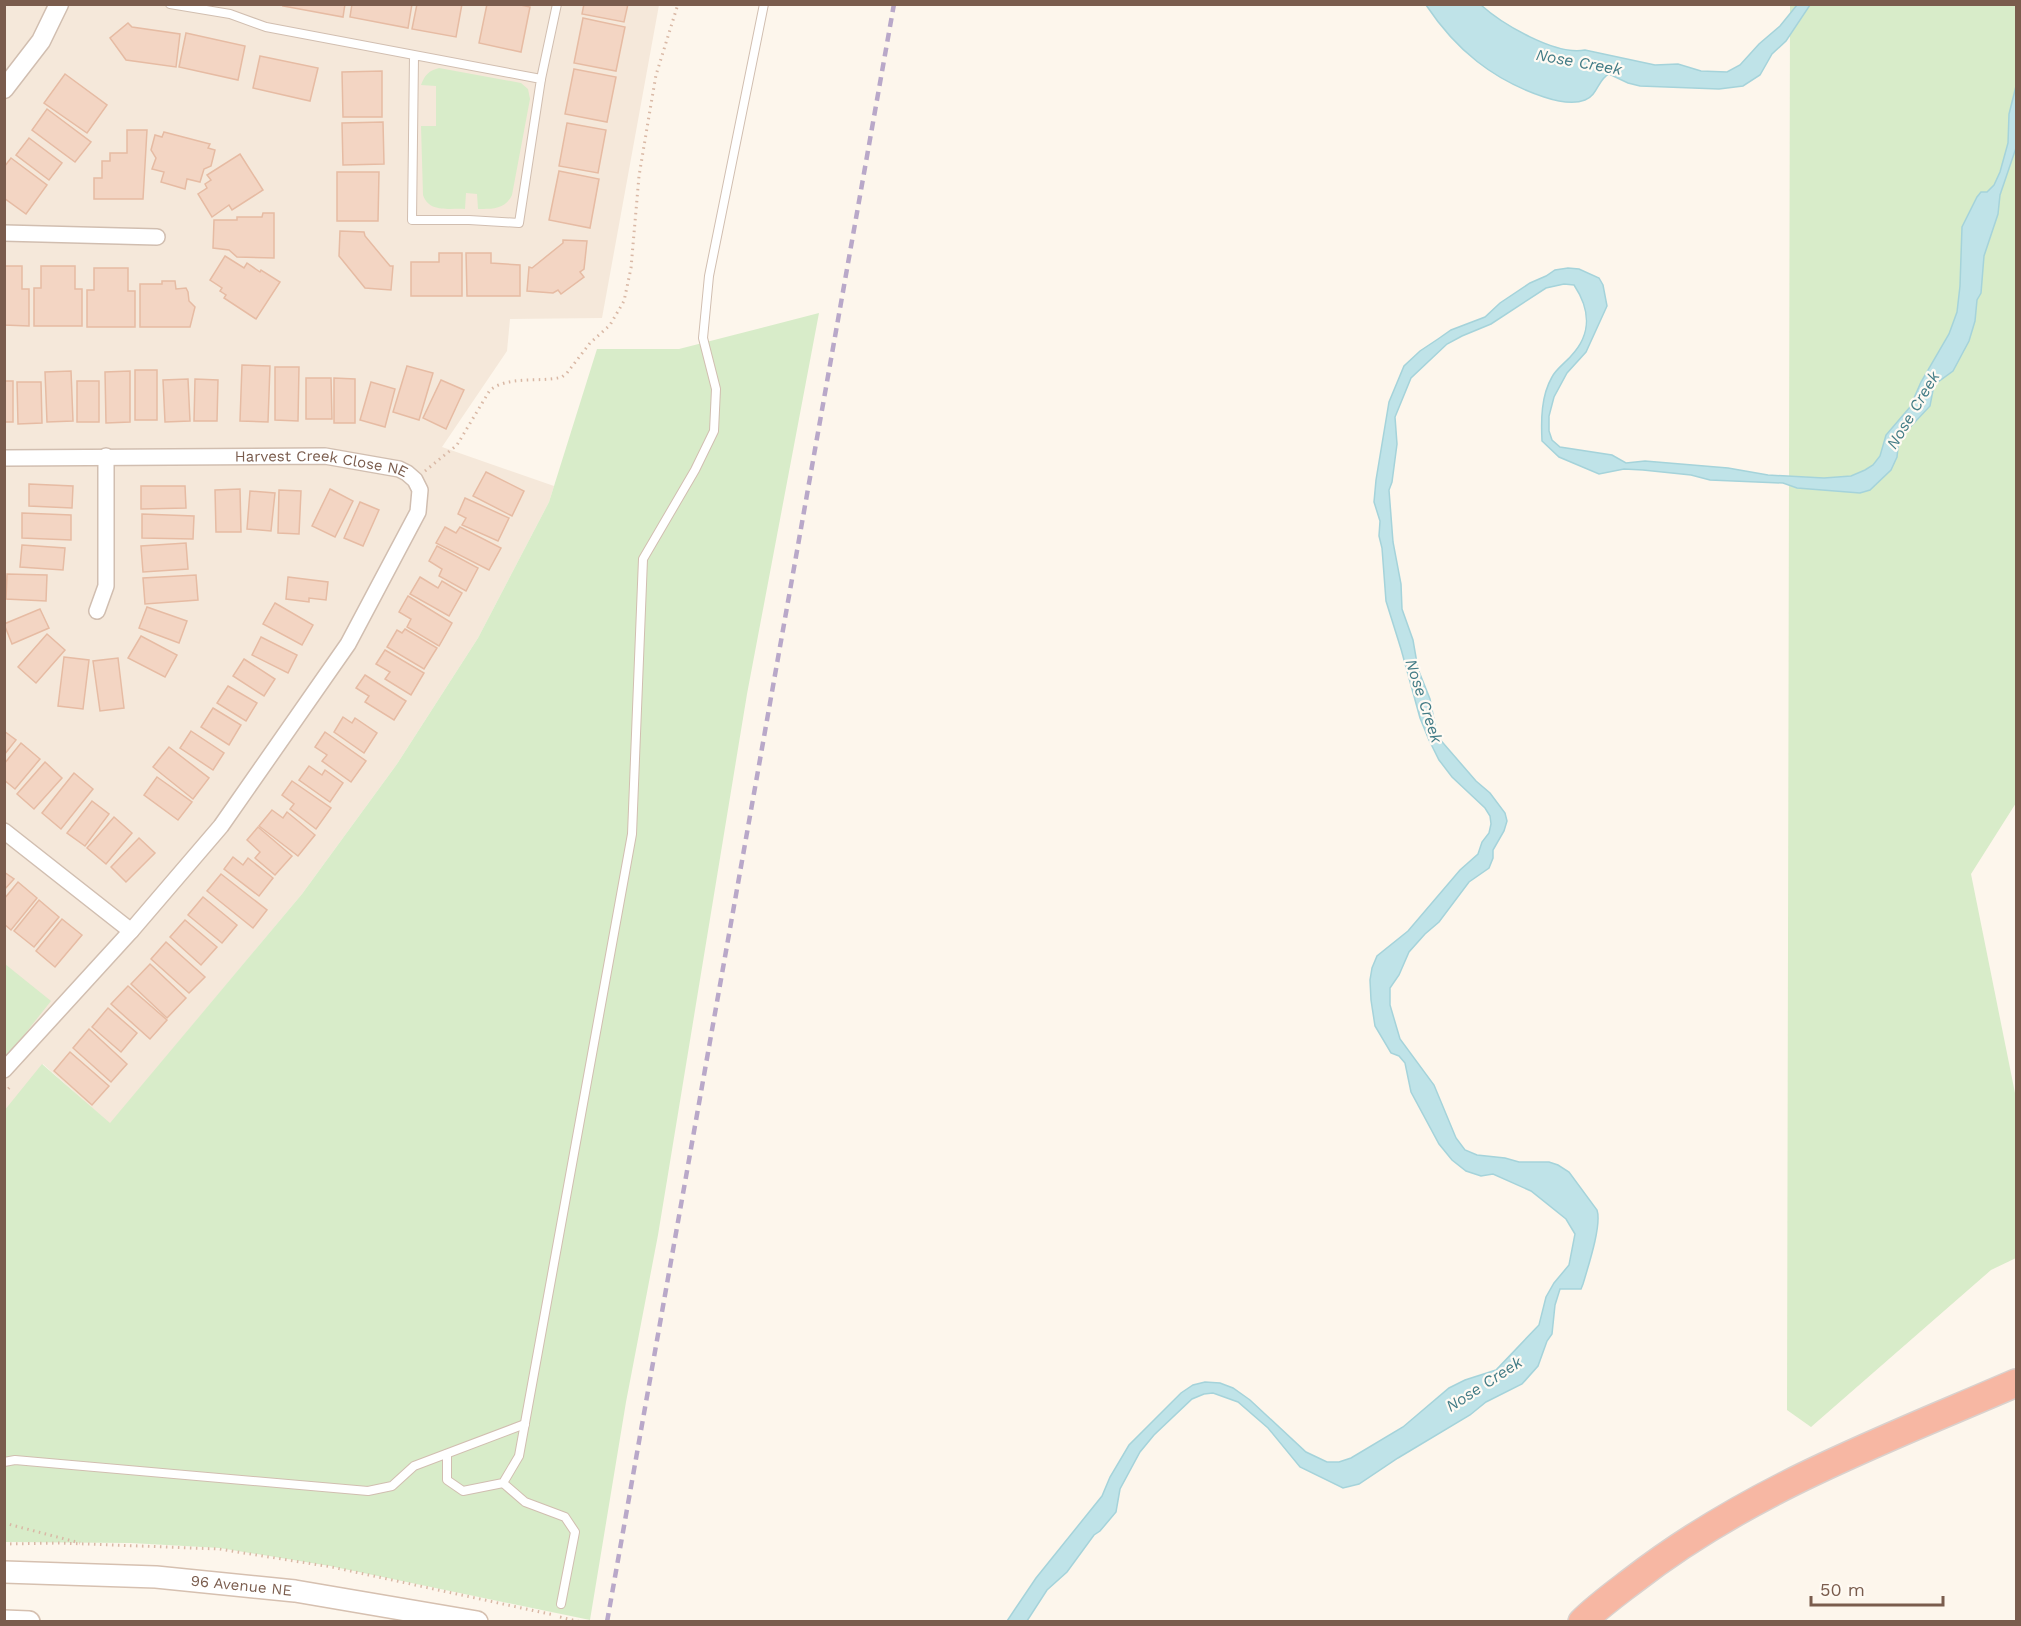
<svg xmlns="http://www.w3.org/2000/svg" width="2021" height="1626" font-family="'Work Sans',sans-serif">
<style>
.residential{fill:#f5e8da}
.green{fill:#d8ecc9}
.water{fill:#bfe3e8;stroke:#a5d3da;stroke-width:1.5}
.building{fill:#f3d5c3;stroke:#e6bba3;stroke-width:1.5}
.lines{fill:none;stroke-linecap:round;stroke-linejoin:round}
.service-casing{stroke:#d1beb0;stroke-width:10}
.minor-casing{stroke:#d1beb0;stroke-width:18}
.tertiary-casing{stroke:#d1beb0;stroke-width:21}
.secondary-casing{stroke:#d6c0b0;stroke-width:24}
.motorway-casing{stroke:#dad1cd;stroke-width:30}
.path{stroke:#d9b8a5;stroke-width:3;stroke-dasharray:1.5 4.5;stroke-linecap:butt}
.service{stroke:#fff;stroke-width:8}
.minor{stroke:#fff;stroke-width:15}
.tertiary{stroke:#fff;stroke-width:18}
.secondary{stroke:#fff;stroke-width:21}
.motorway{stroke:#f7b7a3;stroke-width:27}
.rail{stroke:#b9a8c9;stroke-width:4.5;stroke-dasharray:9 6;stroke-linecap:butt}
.labels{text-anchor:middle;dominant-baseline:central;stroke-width:4.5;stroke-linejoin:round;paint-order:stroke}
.street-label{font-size:15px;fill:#7a5c4d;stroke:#fffaf3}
.water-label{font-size:16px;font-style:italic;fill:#437c86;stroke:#fffaf3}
</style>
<rect width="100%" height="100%" fill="#fdf6ec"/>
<!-- residential -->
<path class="residential" d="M5 5H659L602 318 510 319 507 351 442 447 554 486 549 502 478 638 397 764 302 894 110 1124 43 1064 5 1111Z"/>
<!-- green -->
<g class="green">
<path d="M1790 5H2016V803L1971 874 2016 1098V1258L1991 1270 1811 1427 1787 1410Z"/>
<path d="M439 68 521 83 528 89 530 99 512 195C505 210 492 209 478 209L477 194 466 193 465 209C449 208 429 213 423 195L421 126H436V86L421 85C425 75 428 71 439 68Z"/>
<path d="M819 313 747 694 658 1235 626 1402 590 1620 330 1566 220 1548 131 1543 5 1542 4 1111 42 1064 110 1123 302 894 397 764 478 638 549 502 597 349H679Z"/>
<path d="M5 964 51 1001 5 1059Z"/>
</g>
<!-- water -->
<g class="water">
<path d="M1426 5H1481C1502 24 1556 56 1585 50L1655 65 1678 64 1701 71 1727 72 1740 65 1759 44 1780 26 1797 5H1810L1786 41 1772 54 1760 75 1743 86 1719 89 1640 86 1628 83 1609 74C1598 79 1598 95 1585 100 1573 105 1556 101 1544 97 1493 80 1456 50 1426 5Z"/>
<path d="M2016 86V148L2000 195 1998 214 1984 256 1981 293 1977 300 1975 321 1969 341 1953 371 1934 385 1930 406 1899 439 1897 457 1891 470 1870 490 1860 493 1797 488 1783 483 1710 480 1691 475 1643 470 1624 469 1599 474 1559 457 1542 441C1541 420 1541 396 1552 377 1556 369 1565 363 1571 356 1592 334 1590 309 1574 285L1564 284 1546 288 1491 324 1462 336 1447 344 1411 378 1395 417 1397 444 1392 482 1389 490 1393 542 1401 584 1402 609 1413 640 1418 669 1430 699 1437 736 1476 781 1490 793 1505 813 1507 821 1504 831 1493 850V858L1489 868 1469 882 1439 922 1425 934 1409 952 1399 975 1390 988V1005L1400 1039 1434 1085 1456 1138 1465 1150 1477 1155 1505 1158 1519 1162H1549L1558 1165 1569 1172 1597 1210C1602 1225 1588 1267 1583 1284L1581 1289H1560L1555 1305 1552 1334 1547 1341 1538 1366 1522 1384 1486 1402 1470 1415 1398 1458 1359 1484 1343 1488 1300 1467 1268 1428 1238 1402 1213 1393 1204 1394 1192 1399 1154 1435 1140 1452 1120 1489 1116 1512 1100 1531 1094 1535 1067 1572 1047 1590 1027 1621H1007L1036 1578 1102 1496 1110 1477 1129 1445 1181 1393 1193 1385 1205 1382 1220 1383 1233 1388 1250 1400 1306 1452 1327 1462H1339L1351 1458 1403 1427 1449 1388 1465 1380 1496 1370 1539 1325 1546 1297 1554 1283 1569 1265 1575 1234 1566 1219 1531 1191 1493 1174 1481 1176 1466 1171 1452 1160 1439 1144 1411 1092 1405 1063 1399 1056 1391 1053 1375 1026 1371 1000 1370 980 1372 968 1377 956 1408 931 1460 870 1478 854 1482 842 1489 833 1491 824 1490 816 1485 808 1452 777 1439 760 1429 740 1420 718 1401 649 1386 601 1382 548 1379 536 1380 521 1374 502 1376 480 1389 402 1404 366 1420 351 1438 339 1451 330 1485 317 1500 303 1530 283 1546 276 1555 270 1568 268 1579 269 1599 278 1603 285 1607 306 1586 352 1567 373 1554 397 1549 416V431L1552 440 1560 447 1612 455 1626 463 1645 461 1728 468 1768 475 1824 478 1851 476 1865 470 1873 465 1880 456 1886 435 1910 407 1921 382 1949 334 1957 312 1960 286 1962 227 1977 197 1981 192H1987L1994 185 2000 172 2008 143 2009 114Z"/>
</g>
<!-- building -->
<g class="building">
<path d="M284 4H345L343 17 283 6Z"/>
<path d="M352 4H412L408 28 350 17Z"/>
<path d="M417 4H462L456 37 412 29Z"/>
<path d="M487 4H516L530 7 521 52 479 43Z"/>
<path d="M584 4H628L624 22 582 14Z"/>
<path d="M583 18 625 27 616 71 574 63Z"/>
<path d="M128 23 132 27 180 34 176 67 126 60 110 38Z"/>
<path d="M186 33 245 46 238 80 179 67Z"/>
<path d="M260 56 318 68 310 101 253 88Z"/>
<path d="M574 69 616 77 607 122 565 114Z"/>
<path d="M382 71V117H343L342 72Z"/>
<path d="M65 74 107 105 87 133 44 103Z"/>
<path d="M47 109 91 142 75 162 32 130Z"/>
<path d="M383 122 384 164 343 165 342 123Z"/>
<path d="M567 123 606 130 598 173 559 166Z"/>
<path d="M127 130H147L143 199H94V178H102V161H110V153H127Z"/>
<path d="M164 132 210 144 208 148 215 150 211 166 204 169 200 182 187 179 185 189 161 182 164 172 152 169 156 158 151 150 155 135 162 137Z"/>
<path d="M29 138 62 163 49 180 16 155Z"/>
<path d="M240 154 263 190 232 210 229 205 212 217 198 194 207 188 205 184 211 180 207 175Z"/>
<path d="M11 158 47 185 26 214 4 198V167Z"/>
<path d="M559 171 599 179 590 228 549 220Z"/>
<path d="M337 172H379L378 221H337Z"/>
<path d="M263 213H274V258L237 257 229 250 213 248 214 220H237V217H262Z"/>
<path d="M340 231 364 232 365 236 390 266H393L391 290 365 288 339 256Z"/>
<path d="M563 240 587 241 584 269 580 272 584 277 561 294 558 290 553 293 527 291 529 267 532 268 563 243Z"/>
<path d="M439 253H462V296H411V262H439Z"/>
<path d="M466 253H491V263L520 265V296H467Z"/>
<path d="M225 256 244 268 247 263 260 272 261 270 280 282 256 319 224 298 226 295 220 291 222 288 210 280Z"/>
<path d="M4 266H22V289H29V326L4 325Z"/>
<path d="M41 266H75V289H82V326H34V288H41Z"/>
<path d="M94 268H128V291H135V327H87V290H94Z"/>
<path d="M162 281H175L176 289 186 288 188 292 189 301 195 307 190 327H140V284H162Z"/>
<path d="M242 365 270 366 268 422 240 421Z"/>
<path d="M407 366 433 373 419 420 393 412Z"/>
<path d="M275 367H299L298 421 275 420Z"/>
<rect x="135" y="370" width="22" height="50"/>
<path d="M71 371 73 421 47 422 45 372Z"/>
<path d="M130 371V422L106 423 105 372Z"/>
<path d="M306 378H331L332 419H306Z"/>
<path d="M334 378 355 379V423H334Z"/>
<path d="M188 379 190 421 165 422 163 380Z"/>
<path d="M195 379 218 380 217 421H194Z"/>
<path d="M441 380 464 390 446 429 423 418Z"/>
<rect x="4" y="381" width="9" height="41"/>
<rect x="77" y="381" width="22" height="41"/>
<path d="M17 382H41L42 423 18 424Z"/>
<path d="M371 382 395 389 385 427 360 420Z"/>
<path d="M486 472 524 491 512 516 473 496Z"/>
<path d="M29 484 73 486 72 508 29 506Z"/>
<path d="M141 486H185L186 508 141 509Z"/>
<path d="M240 489 241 532H216L215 490Z"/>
<path d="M330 489 353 501 335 537 312 526Z"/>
<path d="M279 490 301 491 299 534 278 533Z"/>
<path d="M250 491 275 493 271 531 247 529Z"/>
<path d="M465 498 509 518 498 541 462 525 466 518 458 514Z"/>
<path d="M360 502 379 510 363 546 344 538Z"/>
<path d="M22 513 71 515V540L22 538Z"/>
<path d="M142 514 194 516 193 539 142 538Z"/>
<path d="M445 527 456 533 460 527 501 548 489 570 436 543Z"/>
<path d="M186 543 188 569 143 572 141 546Z"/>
<path d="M22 545 65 548 63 570 20 567Z"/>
<path d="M437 546 478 568 466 591 439 576 442 569 429 561Z"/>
<path d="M7 574 47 575 46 601 6 599Z"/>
<path d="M196 575 198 600 145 604 143 578Z"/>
<path d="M288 577 328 582 326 600 309 598V602L286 599Z"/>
<path d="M420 577 438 588 442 581 462 593 449 616 410 594Z"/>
<path d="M408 596 452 623 439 646 407 627 411 619 399 612Z"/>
<path d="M275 603 313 625 302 645 263 624Z"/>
<path d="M147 607 187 621 179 643 139 628Z"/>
<path d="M40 609 49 628 12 644 4 624Z"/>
<path d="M405 629 437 648 424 669 387 647 397 630 402 633Z"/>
<path d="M47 634 65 650 36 683 18 667Z"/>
<path d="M141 636 177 655 165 677 128 658Z"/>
<path d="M261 637 297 655 288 673 252 655Z"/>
<path d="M385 650 424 673 411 695 385 679 390 672 376 664Z"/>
<path d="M64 657 89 660 83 709 58 706Z"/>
<path d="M118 658 124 708 100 711 93 661Z"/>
<path d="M244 659 275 679 264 696 233 676Z"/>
<path d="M365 675 406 701 394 720 365 702 369 696 356 688Z"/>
<path d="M228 686 257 703 246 721 217 703Z"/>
<path d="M213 708 241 725 229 745 201 727Z"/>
<path d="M343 717 352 723 355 718 377 733 364 753 334 732Z"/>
<path d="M4 731 16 740 4 755Z"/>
<path d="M191 731 224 753 213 770 180 748Z"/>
<path d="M325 732 366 761 351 782 322 761 327 755 315 747Z"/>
<path d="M21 743 40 759 15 789 4 780V764Z"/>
<path d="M169 747 209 778 193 799 153 767Z"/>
<path d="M45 762 62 778 34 809 17 794Z"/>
<path d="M309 766 322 775 325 770 343 783 330 802 299 780Z"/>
<path d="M74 773 93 789 61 829 42 813Z"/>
<path d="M157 777 192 802 178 820 144 795Z"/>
<path d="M292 781 331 808 316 829 290 809 294 804 282 795Z"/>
<path d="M92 801 109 814 85 846 67 833Z"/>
<path d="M272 810 283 818 287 812 315 835 298 856 259 826Z"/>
<path d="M114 817 132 833 106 864 87 848Z"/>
<path d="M258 827 292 856 275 875 255 858 260 852 247 840Z"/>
<path d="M139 838 155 853 126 882 111 867Z"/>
<path d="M233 857 243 865 248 858 273 878 259 896 224 869Z"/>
<path d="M4 872 14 879 4 890Z"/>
<path d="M221 874 267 910 253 928 207 891Z"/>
<path d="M18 882 37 898 11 930 4 924V899Z"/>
<path d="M203 897 237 925 222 943 188 915Z"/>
<path d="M39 900 59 917 34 947 14 931Z"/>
<path d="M62 919 82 935 55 967 36 951Z"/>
<path d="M185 920 217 947 201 965 170 937Z"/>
<path d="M166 942 205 977 189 993 151 959Z"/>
<path d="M150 964 186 998 167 1018 131 984Z"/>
<path d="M128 986 167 1020 150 1039 111 1004Z"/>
<path d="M108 1008 137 1033 121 1052 92 1027Z"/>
<path d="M89 1029 127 1064 111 1082 73 1048Z"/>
<path d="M70 1052 109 1086 92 1105 54 1071Z"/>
</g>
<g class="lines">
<!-- service casing -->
<g class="service-casing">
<g id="service">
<path d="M170 4 230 14 266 27 541 79 519 223 469 220H412L414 56"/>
<path d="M541 79 557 4"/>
<path d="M447 1454V1480L463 1491 503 1483 519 1456 632 834 643 559 695 470 714 431 716 389 703 338 709 276 764 4"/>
<path d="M4 1462 15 1460 368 1491 392 1486 414 1466 525 1424"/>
<path d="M503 1483 525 1502 565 1517 575 1532 561 1604"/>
</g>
</g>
<!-- minor casing -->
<g class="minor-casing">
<g id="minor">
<path d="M4 233 157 237"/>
<path id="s1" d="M4 458 325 456 399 469 407 473 415 480 420 490 418 512 348 644 221 826 131 931 4 1070"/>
<path d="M97 611 106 586V456"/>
<path d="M4 831 131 931"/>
</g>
</g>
<!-- tertiary casing -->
<g class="tertiary-casing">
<path id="tertiary" d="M4 89 41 41 59 4"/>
</g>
<!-- secondary casing -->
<g class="secondary-casing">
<g id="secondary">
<path id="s2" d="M4 1572 156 1577 295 1591 477 1622"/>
<path d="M4 1621 29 1622"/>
</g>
</g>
<!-- motorway casing -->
<g class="motorway-casing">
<path id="motorway" d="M1582 1622C1597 1607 1615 1594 1632 1581 1749 1490 1882 1441 2016 1383"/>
</g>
<!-- path -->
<g class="path">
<path d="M425 471 457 445 490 390C510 375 539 383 562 377L567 373 590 343 610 325 624 301 631 268 639 176 649 116 656 75 678 4"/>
<path d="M4 1093 11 1086"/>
<path d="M4 1523 80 1543"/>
<path d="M4 1544 60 1543 219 1549 332 1567 554 1615"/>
<path d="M560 1617 581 1622"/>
</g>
<!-- service -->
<use href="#service" class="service"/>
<!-- minor -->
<use href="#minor" class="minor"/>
<!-- tertiary -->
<use href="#tertiary" class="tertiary"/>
<!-- secondary -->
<use href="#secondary" class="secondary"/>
<!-- motorway -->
<use href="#motorway" class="motorway"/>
<!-- rail -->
<path class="rail" d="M607 1622 894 4"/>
</g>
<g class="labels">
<!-- street labels -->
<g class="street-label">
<text stroke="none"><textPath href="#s1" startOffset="318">Harvest Creek Close NE</textPath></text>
<text stroke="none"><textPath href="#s2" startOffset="238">96 Avenue NE</textPath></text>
</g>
<!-- water labels -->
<g class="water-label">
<text transform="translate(1579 62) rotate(10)">Nose Creek</text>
<text transform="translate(1913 410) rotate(-59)">Nose Creek</text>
<text transform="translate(1424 701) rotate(72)">Nose Creek</text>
<text transform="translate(1484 1384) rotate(-33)">Nose Creek</text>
</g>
</g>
<!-- border -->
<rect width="2021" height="1626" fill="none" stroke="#7a5c4d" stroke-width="12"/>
<!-- scale -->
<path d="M1811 1596v9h132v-9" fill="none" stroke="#7a5c4d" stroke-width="3"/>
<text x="1820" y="1596" font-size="18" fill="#7a5c4d" stroke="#fffaf3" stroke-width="4.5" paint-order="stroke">50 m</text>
</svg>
